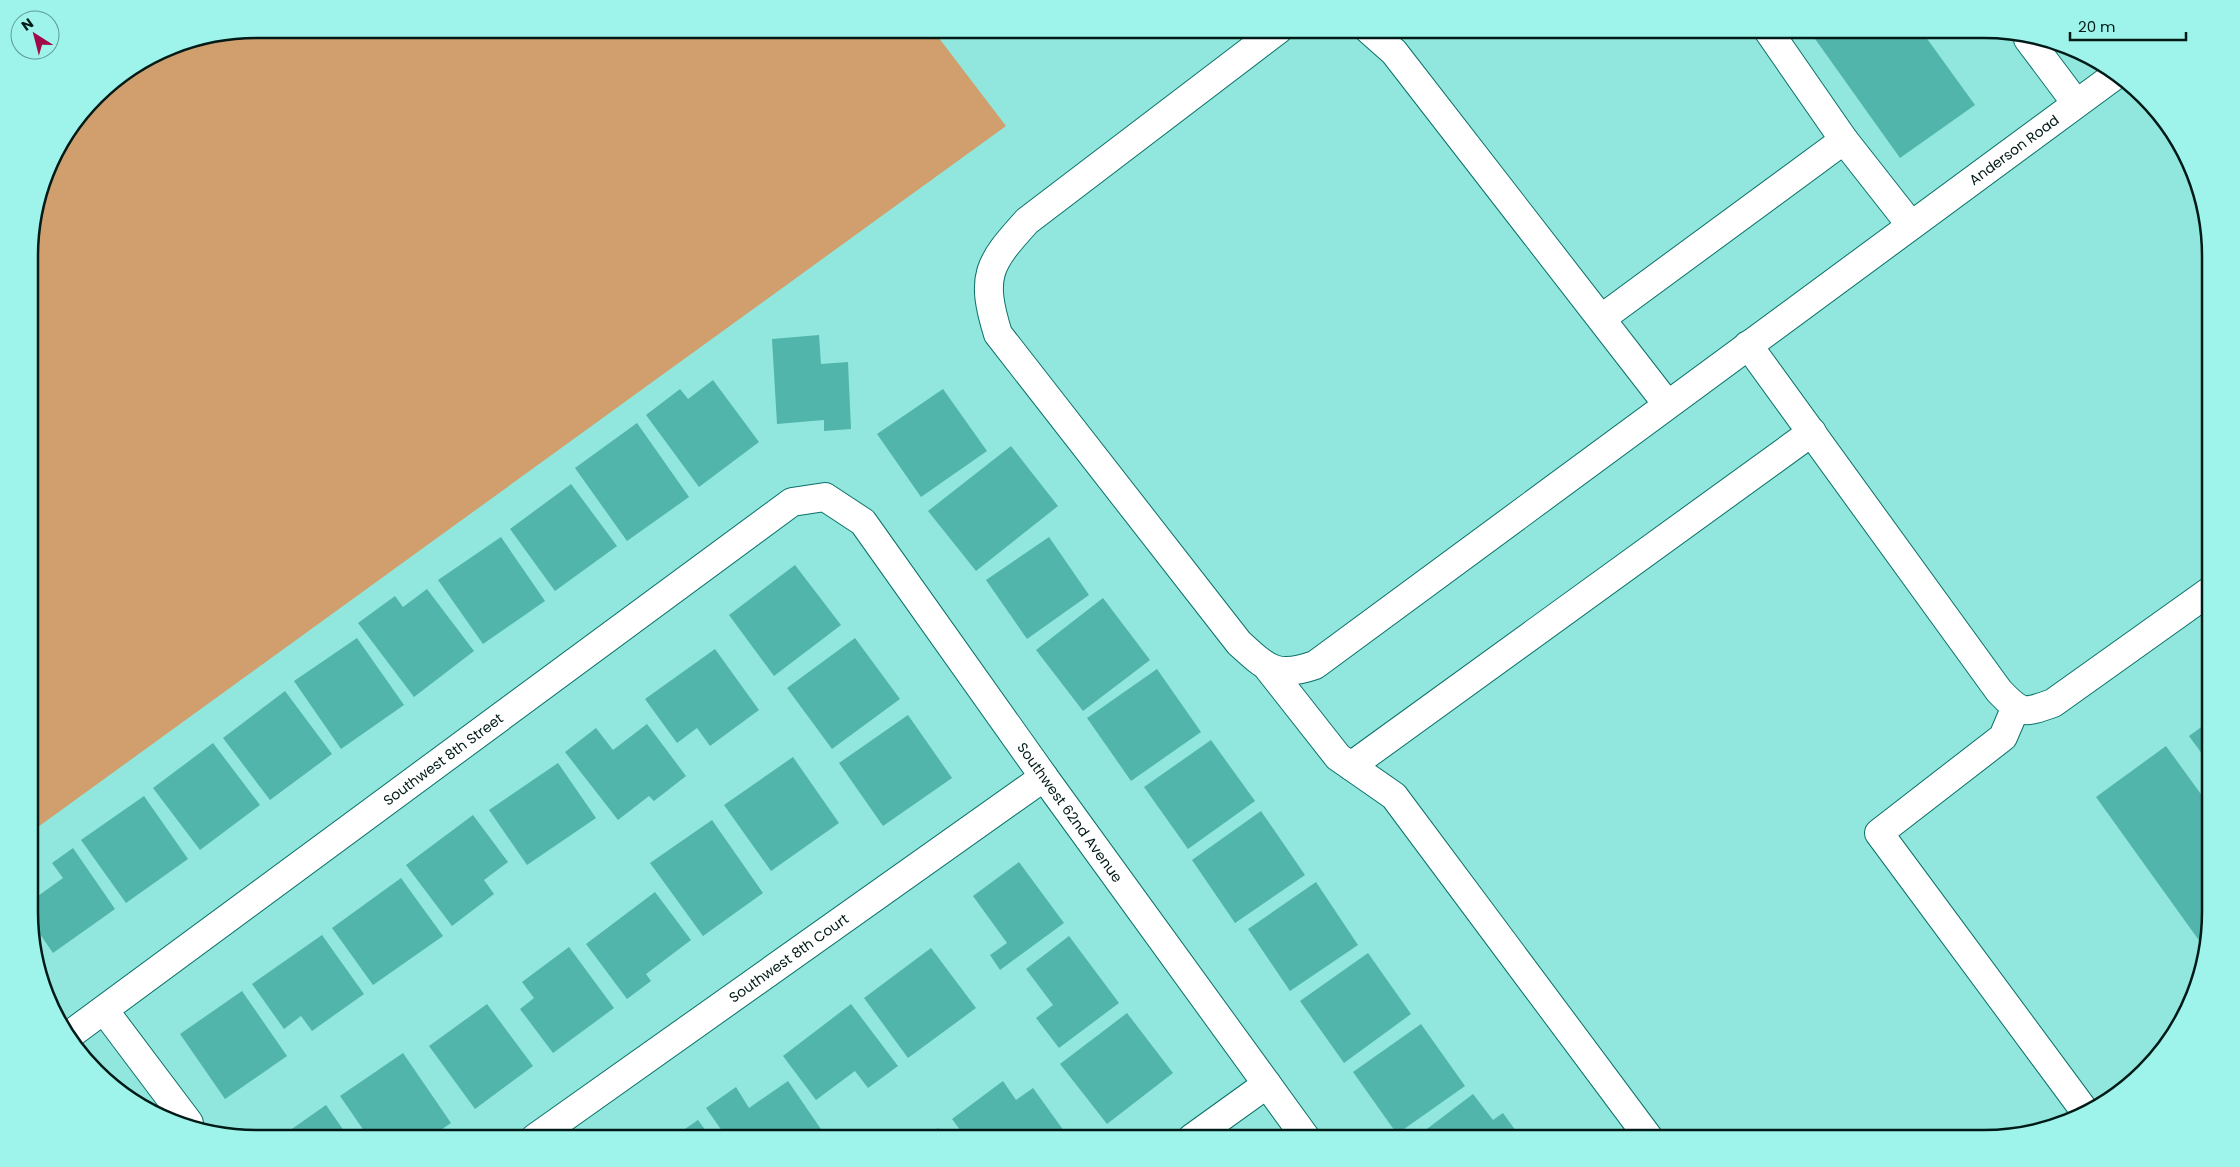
<svg xmlns="http://www.w3.org/2000/svg" width="2240" height="1167" font-family="Poppins,sans-serif">
<style>
.green{fill:#d19f6d}
.building{fill:#51b5ab}
.lines{fill:none;stroke-linecap:round;stroke-linejoin:round}
.minor-casing{stroke:#0a7069;stroke-width:30}
.minor{stroke:#fff;stroke-width:28}
.labels{text-anchor:middle;dominant-baseline:central;stroke-width:4.5;stroke-linejoin:round;paint-order:stroke}
.street-label{font-size:14px;fill:#001a17;stroke:#9ef4ea}
.rim{fill:none;stroke:#001a17;stroke-width:2.5}
</style>
<rect width="100%" height="100%" fill="#91e7dd"/>
<!-- green -->
<path class="green" d="M256 29H932L1006 126 31 832 29 241 52 155 106 85 169 46Z"/>
<!-- building -->
<g class="building">
<path d="M1808 29H1920L1975 105 1900 158Z"/>
<path d="M819 335 821 364 848 362 851 429 824 431V420L777 424 772 339Z"/>
<path d="M713 380 759 442 699 487 646 415 680 389 688 399Z"/>
<path d="M943 389 987 451 921 497 877 434Z"/>
<path d="M637 423 689 497 627 541 575 468Z"/>
<path d="M1011 446 1058 506 976 571 928 511Z"/>
<path d="M571 484 617 546 555 591 510 529Z"/>
<path d="M501 537 545 601 483 644 438 580Z"/>
<path d="M1049 537 1089 595 1027 639 986 580Z"/>
<path d="M795 565 841 625 774 676 729 615Z"/>
<path d="M427 589 474 651 414 697 358 623 395 596 403 607Z"/>
<path d="M1103 598 1150 660 1083 711 1036 650Z"/>
<path d="M357 638 404 705 341 749 294 681Z"/>
<path d="M855 638 900 699 832 749 787 688Z"/>
<path d="M715 649 759 710 710 746 697 728 677 743 645 699Z"/>
<path d="M1157 669 1201 732 1131 781 1087 718Z"/>
<path d="M285 691 332 754 270 800 223 738Z"/>
<path d="M908 715 952 778 883 826 839 763Z"/>
<path d="M2211 720V766L2189 736Z"/>
<path d="M647 724 686 776 654 801 649 796 618 820 565 752 596 728 613 750Z"/>
<path d="M1211 740 1255 801 1188 849 1144 787Z"/>
<path d="M213 743 260 805 200 850 153 788Z"/>
<path d="M2166 746 2211 808V911L2203 946 2096 797Z"/>
<path d="M793 757 839 823 771 871 724 805Z"/>
<path d="M558 763 596 818 527 865 489 810Z"/>
<path d="M144 796 188 859 126 903 81 840Z"/>
<path d="M1261 811 1305 875 1235 923 1192 860Z"/>
<path d="M473 815 508 862 484 880 494 894 452 926 406 865Z"/>
<path d="M712 820 763 893 703 936 650 863Z"/>
<path d="M73 848 115 909 53 953 31 921V901L63 878 52 863Z"/>
<path d="M1019 862 1064 923 1000 970 990 955 1007 943 973 896Z"/>
<path d="M401 878 443 936 373 985 332 928Z"/>
<path d="M1316 882 1358 945 1290 991 1248 929Z"/>
<path d="M655 892 691 940 646 974 651 981 627 999 586 944Z"/>
<path d="M322 935 364 994 312 1031 301 1016 284 1029 252 984Z"/>
<path d="M1069 936 1119 1003 1059 1048 1036 1018 1053 1005 1026 969Z"/>
<path d="M31 944 44 962 38 967 35 956Z"/>
<path d="M569 947 614 1008 553 1053 520 1009 534 998 522 982Z"/>
<path d="M931 948 976 1008 908 1058 864 998Z"/>
<path d="M1368 953 1411 1014 1344 1063 1300 1001Z"/>
<path d="M242 991 287 1056 225 1099 180 1034Z"/>
<path d="M487 1004 533 1066 475 1109 429 1046Z"/>
<path d="M851 1004 898 1066 868 1088 855 1071 816 1100 783 1056Z"/>
<path d="M1127 1013 1173 1073 1107 1124 1060 1064Z"/>
<path d="M1421 1024 1465 1086 1397 1134 1353 1072Z"/>
<path d="M403 1053 451 1123 429 1138H369L340 1096Z"/>
<path d="M788 1081 825 1135 822 1138H727L706 1108 736 1087 749 1108Z"/>
<path d="M1003 1081 1016 1100 1033 1088 1064 1131 1053 1138H966L952 1119Z"/>
<path d="M1473 1094 1493 1120 1503 1113 1521 1138H1415Z"/>
<path d="M326 1105 349 1138H279Z"/>
<path d="M698 1120 711 1138H672Z"/>
<path d="M938 1128 946 1138H924Z"/>
</g>
<g class="lines">
<!-- minor casing -->
<g class="minor-casing">
<g id="minor">
<path id="s1" d="M1279 29 1027 221C988 264 980 276 998 334L1239 643C1267 668 1275 679 1315 665L2117 74"/>
<path d="M1368 29 1394 52 1667 404"/>
<path d="M1767 29 1844 140"/>
<path d="M2028 39 2076 103"/>
<path d="M1602 318 1844 140 1910 224"/>
<path d="M1748 345 1999 691C2021 714 2023 714 2053 703L2210 591"/>
<path d="M1268 668 1338 757 1394 796 1649 1138"/>
<path d="M2015 709 2003 737 1879 833 2081 1106 2084 1113"/>
<path d="M1351 766 1812 432"/>
<path d="M104 1010 189 1123"/>
<path id="s2" d="M68 1036 792 502 825 497 863 522 1044 777 1306 1138"/>
<path id="s3" d="M535 1138 1044 777"/>
<path d="M1192 1138 1267 1084"/>
</g>
</g>
<!-- minor -->
<use href="#minor" class="minor"/>
</g>
<g class="labels">
<!-- street labels -->
<g class="street-label">
<text stroke="none"><textPath href="#s1" startOffset="1789">Anderson Road</textPath></text>
<text stroke="none"><textPath href="#s2" startOffset="466">Southwest 8th Street</textPath></text>
<text stroke="none"><textPath href="#s2" startOffset="1335">Southwest 62nd Avenue</textPath></text>
<text stroke="none"><textPath href="#s3" startOffset="311">Southwest 8th Court</textPath></text>
</g>
</g>
<!-- crop -->
<path d="M0 0H2240V1167H0ZM256 38H1984A218 218 0 0 1 2202 256V912A218 218 0 0 1 1984 1130H256A218 218 0 0 1 38 912V256A218 218 0 0 1 256 38Z" fill="#9ef4ea" fill-rule="evenodd"/>
<path class="rim" d="M256 38H1984A218 218 0 0 1 2202 256V912A218 218 0 0 1 1984 1130H256A218 218 0 0 1 38 912V256A218 218 0 0 1 256 38Z"/>
<!-- north arrow -->
<g transform="translate(35 35) rotate(324)"><circle r="24" fill="#9ef4ea" stroke="#5f9d96"/>
<path d="M0-4L9 19L0 12L-9 19Z" fill="#a20948"/>
<text y="-8" font-size="14" font-weight="bold" text-anchor="middle" fill="#001a17">N</text>
</g>
<!-- scale -->
<path d="M2070 32v8h116v-8" fill="none" stroke="#001a17" stroke-width="2.5"/>
<text x="2078" y="32" font-size="15" fill="#001a17" stroke="#9ef4ea" stroke-width="4" paint-order="stroke">20 m</text>
</svg>
